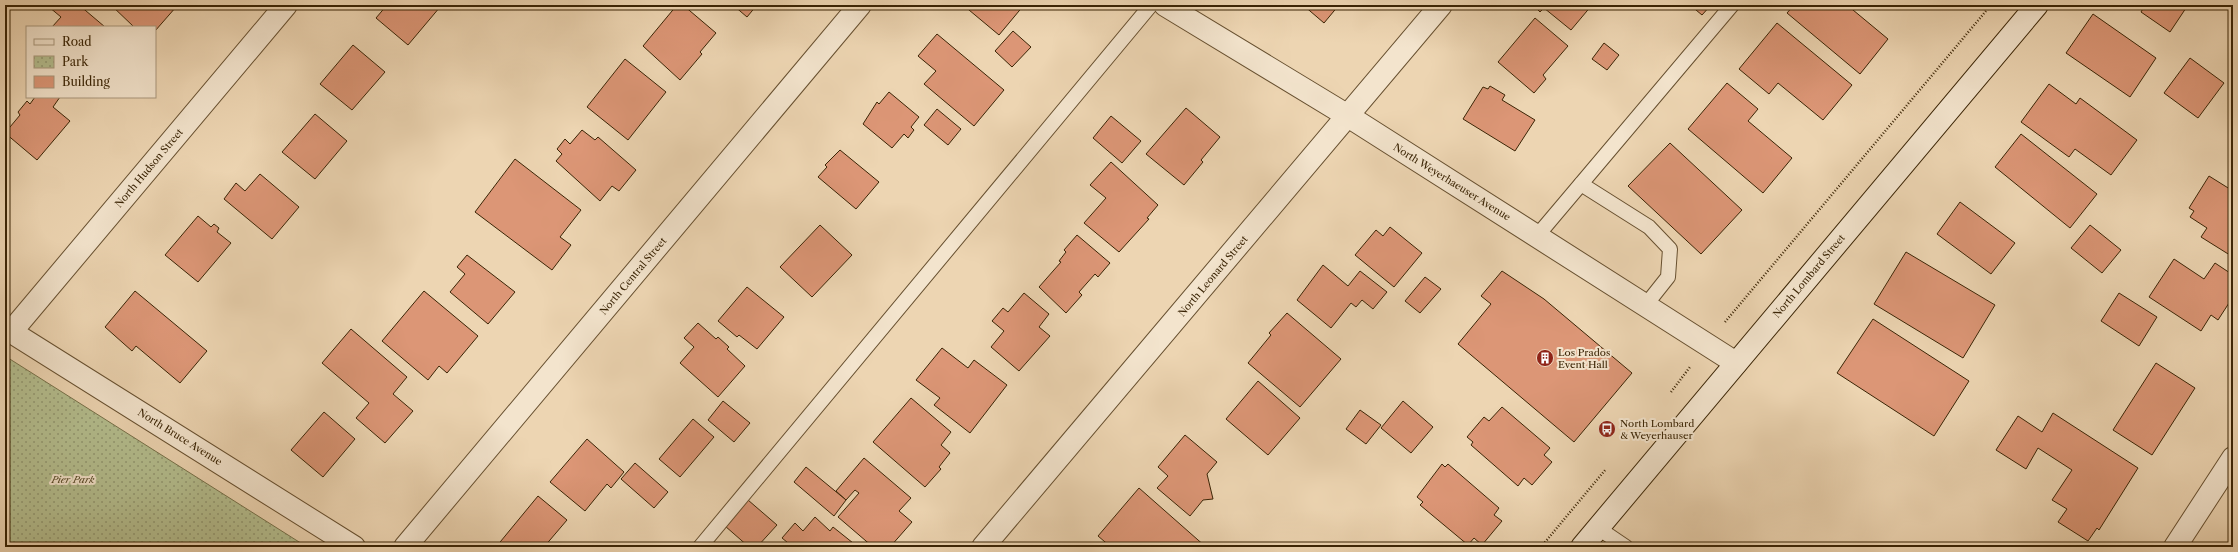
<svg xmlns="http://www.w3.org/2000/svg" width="2238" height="552" font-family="'Libre Caslon Text',serif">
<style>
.park{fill:url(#park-dots);stroke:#77714a}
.building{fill:#dc9676;stroke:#3a2405}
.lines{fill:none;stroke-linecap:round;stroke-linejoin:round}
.service-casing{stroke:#675030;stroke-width:16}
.minor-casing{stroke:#675030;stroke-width:24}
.secondary-casing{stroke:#3a2405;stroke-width:24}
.path{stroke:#3a2405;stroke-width:2.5;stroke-dasharray:1 2;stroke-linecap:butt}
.service{stroke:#f3e4cd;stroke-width:14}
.minor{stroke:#f3e4cd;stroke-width:22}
.secondary{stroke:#f3e4cd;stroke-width:22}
.labels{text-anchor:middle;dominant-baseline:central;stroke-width:4;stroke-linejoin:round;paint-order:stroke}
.street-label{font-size:10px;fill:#3a2405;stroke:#f3e4cd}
.poi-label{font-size:10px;fill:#3a2405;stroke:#f3e4cd;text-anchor:start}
.park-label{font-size:10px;font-style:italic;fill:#584a28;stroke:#f3e4cd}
</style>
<defs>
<pattern id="park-dots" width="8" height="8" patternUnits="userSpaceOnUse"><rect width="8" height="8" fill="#b4be8f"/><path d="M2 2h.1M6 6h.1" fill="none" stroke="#939a73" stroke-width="1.8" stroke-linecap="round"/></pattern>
</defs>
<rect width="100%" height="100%" fill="#edd5b2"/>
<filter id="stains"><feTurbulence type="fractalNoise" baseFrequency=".005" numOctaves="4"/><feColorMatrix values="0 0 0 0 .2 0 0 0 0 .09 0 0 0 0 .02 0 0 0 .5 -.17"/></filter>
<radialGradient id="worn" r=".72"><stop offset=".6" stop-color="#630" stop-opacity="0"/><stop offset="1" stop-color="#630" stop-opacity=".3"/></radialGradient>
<!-- park -->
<path class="park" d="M5 356 307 547H5Z"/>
<!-- building -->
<g class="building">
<path d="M51 5H79L105 27H52L61 17 49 7Z"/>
<path d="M111 5H173L176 7 155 31V27H134Z"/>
<path d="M387 5H438L440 7 408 45 376 18Z"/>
<path d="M677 5H683L716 33 700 52 702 54 680 80 643 46Z"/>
<path d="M733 5H757L747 17Z"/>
<path d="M963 5H1024L999 35Z"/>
<path d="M1303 5H1339L1324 23Z"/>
<path d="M1535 5H1592L1571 30 1544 8 1540 12 1534 6Z"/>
<path d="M1690 5H1711L1702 15Z"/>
<path d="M1794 5H1847L1888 39 1860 74 1787 13Z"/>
<path d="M2145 5H2188L2170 32 2141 12Z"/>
<path d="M2093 14 2156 58 2130 97 2066 53Z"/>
<path d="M1535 18 1568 46 1543 75 1546 79 1534 93 1498 62Z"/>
<path d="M1777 23 1852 85 1823 120 1778 83 1769 94 1739 69Z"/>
<path d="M1013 31 1031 47 1012 67 995 51Z"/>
<path d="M937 34 1004 90 974 126 924 84 936 71 918 56Z"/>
<path d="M1604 43 1619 55 1607 70 1592 59Z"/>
<path d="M353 45 385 72 352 110 320 84Z"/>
<path d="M2190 58 2224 83 2198 118 2164 93Z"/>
<path d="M625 59 666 92 628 140 587 107Z"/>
<path d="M1727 83 1758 109 1748 121 1792 158 1763 193 1688 129Z"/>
<path d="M2049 84 2076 104 2080 98 2137 140 2111 175 2075 149 2069 157 2021 122Z"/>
<path d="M1490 86 1505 95 1502 100 1535 120 1515 151 1463 119 1483 87 1488 89Z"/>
<path d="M889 92 919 117 911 127 914 130 908 138 904 134 892 148 863 124 877 102 879 104Z"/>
<path d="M35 97H60L53 107 70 121 37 160 5 133 20 115 18 112 27 101 30 104Z"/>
<path d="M1186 108 1220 137 1201 160 1203 162 1184 185 1146 154Z"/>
<path d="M937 109 961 129 948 145 924 125Z"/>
<path d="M315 114 347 141 315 179 282 152Z"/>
<path d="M1111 116 1141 141 1122 163 1093 138Z"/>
<path d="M582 130 595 140 598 137 636 170 619 191 612 186 600 201 556 161 562 154 557 149 565 139 570 144Z"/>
<path d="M2021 134 2097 194 2070 228 1995 167Z"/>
<path d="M1670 143 1742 210 1701 254 1628 186Z"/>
<path d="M840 150 879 182 856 209 818 177 827 167 825 165Z"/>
<path d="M515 159 581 210 560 237 571 245 552 270 475 212Z"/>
<path d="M1111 162 1158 205 1147 218 1149 219 1119 252 1084 223 1106 198 1090 185Z"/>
<path d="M260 174 299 207 272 239 224 199 236 183 245 191Z"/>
<path d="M2209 176 2233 191V257L2201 237 2207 228 2190 217 2194 211 2189 208Z"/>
<path d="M1960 202 2015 243 1991 274 1937 234Z"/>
<path d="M198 216 211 227 214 224 219 228 217 232 231 243 198 282 165 255Z"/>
<path d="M820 225 852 255 812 297 780 267Z"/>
<path d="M2090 225 2121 250 2102 273 2071 248Z"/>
<path d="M1390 227 1422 253 1394 287 1355 255 1376 230 1383 236Z"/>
<path d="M1077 235 1110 263 1098 277 1095 274 1079 292 1082 295 1066 313 1039 287 1061 262 1059 261 1066 252 1064 250Z"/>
<path d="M1906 252 1995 305 1963 358 1874 304Z"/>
<path d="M467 255 515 292 488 324 450 292 465 274 457 267Z"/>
<path d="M2174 259 2204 279 2215 263 2233 275V305L2229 303 2218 320 2211 315 2201 331 2149 297Z"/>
<path d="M1323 265 1348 286 1360 271 1387 292 1373 309 1362 300 1356 307 1351 303 1331 328 1297 300Z"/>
<path d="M1502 271 1544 299 1632 373 1574 442 1458 344 1491 304 1481 296Z"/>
<path d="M1425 277 1441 289 1420 313 1405 301Z"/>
<path d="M747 287 784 317 757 349 739 335 737 337 718 321Z"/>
<path d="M135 291 207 351 180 383 136 346 132 351 105 327Z"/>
<path d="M424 291 478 336 447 373 439 366 428 380 382 341Z"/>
<path d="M1024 293 1049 314 1039 327 1050 336 1019 371 991 347 1004 331 992 321 1003 308 1008 312Z"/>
<path d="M2119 293 2157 317 2139 346 2101 321Z"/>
<path d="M1287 313 1341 359 1300 407 1248 363 1271 335 1269 333Z"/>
<path d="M1873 319 1969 381 1934 436 1837 373Z"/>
<path d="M698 323 716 339 718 337 729 347 727 349 745 366 718 397 680 363 694 347 684 338Z"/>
<path d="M351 329 407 377 393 394 413 411 385 443 356 418 369 403 322 363Z"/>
<path d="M942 348 968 368 974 360 1007 385 970 433 934 405 940 398 916 380Z"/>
<path d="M2156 363 2195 388 2152 455 2113 430Z"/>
<path d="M1258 381 1300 418 1268 455 1226 419Z"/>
<path d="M911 398 951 432 941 445 950 453 939 467 941 469 925 487 873 442Z"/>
<path d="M723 401 750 423 734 442 708 420Z"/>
<path d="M1403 401 1433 427 1411 453 1381 428Z"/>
<path d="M1502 407 1550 448 1544 455 1552 462 1532 485 1524 478 1518 486 1471 445 1473 442 1467 437 1484 417 1489 421Z"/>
<path d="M1360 410 1381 425 1366 444 1346 429Z"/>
<path d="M324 412 355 439 323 477 291 450Z"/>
<path d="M2053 413 2138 468 2099 530 2097 528 2088 541 2058 522 2067 509 2052 500 2072 470 2038 448 2026 469 1996 450 2018 416 2042 432Z"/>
<path d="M693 419 714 437 680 477 659 459Z"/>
<path d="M1185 435 1217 462 1207 474 1213 499 1203 500 1190 516 1157 488 1168 476 1158 467Z"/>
<path d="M587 439 624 472 611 488 607 484 585 511 550 482Z"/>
<path d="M864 458 911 498 899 511 912 522 890 547H873L838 517 859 493 855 490 846 500 836 491Z"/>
<path d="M635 463 668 492 654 508 621 479Z"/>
<path d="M1442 464 1445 467 1448 464 1499 508 1494 515 1502 521 1482 545 1474 538 1468 545 1420 505 1423 502 1417 497Z"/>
<path d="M806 467 846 500 834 516 794 482Z"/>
<path d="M1139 488 1206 547H1111L1098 536Z"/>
<path d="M538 496 567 520 544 547H496Z"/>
<path d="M748 500 777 525 757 547H749L725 526Z"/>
<path d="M815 517 830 531 833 527 853 543 850 547H793L782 538 795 523 803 531Z"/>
</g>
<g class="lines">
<!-- service casing -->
<g class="service-casing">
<g id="service">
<path d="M1581 184 1649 227 1670 249 1668 277 1645 306"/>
<path d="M1537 236 1732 5"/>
<path d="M1598 528 1626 547"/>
<path d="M700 547 1151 5"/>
</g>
</g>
<!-- minor casing -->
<g class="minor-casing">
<g id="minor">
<path d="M1165 5 1348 116 1736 363"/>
<path d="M5 328 354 547"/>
<path d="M11 332 286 5"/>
<path d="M405 547 860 5"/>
<path d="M983 547 1441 5"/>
<path d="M2175 547 2233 458"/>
</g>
</g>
<!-- secondary casing -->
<g class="secondary-casing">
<path id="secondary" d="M1582 547 2037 5"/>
</g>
<!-- path -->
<g class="path">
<path d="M1725 322 1991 5"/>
<path d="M1671 392 1690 367"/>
<path d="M1541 547 1606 469"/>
</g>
<!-- service -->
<use href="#service" class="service"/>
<!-- minor -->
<use href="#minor" class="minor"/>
<!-- secondary -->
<use href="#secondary" class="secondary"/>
</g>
<!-- icons -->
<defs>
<g id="building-disc" transform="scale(0.9)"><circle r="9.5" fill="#8f2418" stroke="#f3e4cd"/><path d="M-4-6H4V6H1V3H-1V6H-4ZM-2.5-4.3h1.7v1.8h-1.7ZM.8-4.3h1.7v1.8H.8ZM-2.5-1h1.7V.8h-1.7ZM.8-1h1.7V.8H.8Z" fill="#fff"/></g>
<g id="bus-disc" transform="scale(0.9)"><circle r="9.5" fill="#8f2418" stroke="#f3e4cd"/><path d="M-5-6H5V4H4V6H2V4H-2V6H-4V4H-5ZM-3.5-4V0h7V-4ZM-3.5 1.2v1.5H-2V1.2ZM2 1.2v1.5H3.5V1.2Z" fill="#fff"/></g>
</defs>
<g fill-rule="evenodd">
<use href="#building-disc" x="1545" y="358"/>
<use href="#bus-disc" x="1607" y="429"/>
</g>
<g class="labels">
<!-- street labels -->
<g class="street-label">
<text transform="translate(149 168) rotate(-50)">North Hudson Street</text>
<text transform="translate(1452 182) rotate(32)">North Weyerhaeuser Avenue</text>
<text transform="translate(633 276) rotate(-50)">North Central Street</text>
<text transform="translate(1213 276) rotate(-50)">North Leonard Street</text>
<text transform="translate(1809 276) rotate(-50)">North Lombard Street</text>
<text transform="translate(180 437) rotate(32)">North Bruce Avenue</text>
</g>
<!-- poi labels -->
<g class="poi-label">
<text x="1558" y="352">Los Prados<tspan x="1558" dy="12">Event Hall</tspan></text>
<text x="1620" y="423">North Lombard<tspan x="1620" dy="12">&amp; Weyerhauser</tspan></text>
</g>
<!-- park labels -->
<g class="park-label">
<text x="73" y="479">Pier Park</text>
</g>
</g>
<!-- margin -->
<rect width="2238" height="552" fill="none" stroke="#edd5b2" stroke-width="20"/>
<rect x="6" y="6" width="2226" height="540" fill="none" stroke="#3a2405" stroke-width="2"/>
<rect x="10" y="10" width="2218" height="532" fill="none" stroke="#3a2405"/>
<!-- legend -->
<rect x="26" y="26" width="130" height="72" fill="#f3e4cd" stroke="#a9977d"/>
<rect x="34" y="39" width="20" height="6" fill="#f3e4cd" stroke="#a9977d"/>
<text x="62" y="46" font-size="12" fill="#3a2405">Road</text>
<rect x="34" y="56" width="20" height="12" fill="url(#park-dots)" stroke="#a9977d"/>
<text x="62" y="66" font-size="12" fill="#3a2405">Park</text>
<rect x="34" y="76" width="20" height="12" fill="#dc9676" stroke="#a9977d"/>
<text x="62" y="86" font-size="12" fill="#3a2405">Building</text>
<rect width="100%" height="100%" filter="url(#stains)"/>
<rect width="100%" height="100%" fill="url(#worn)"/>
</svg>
